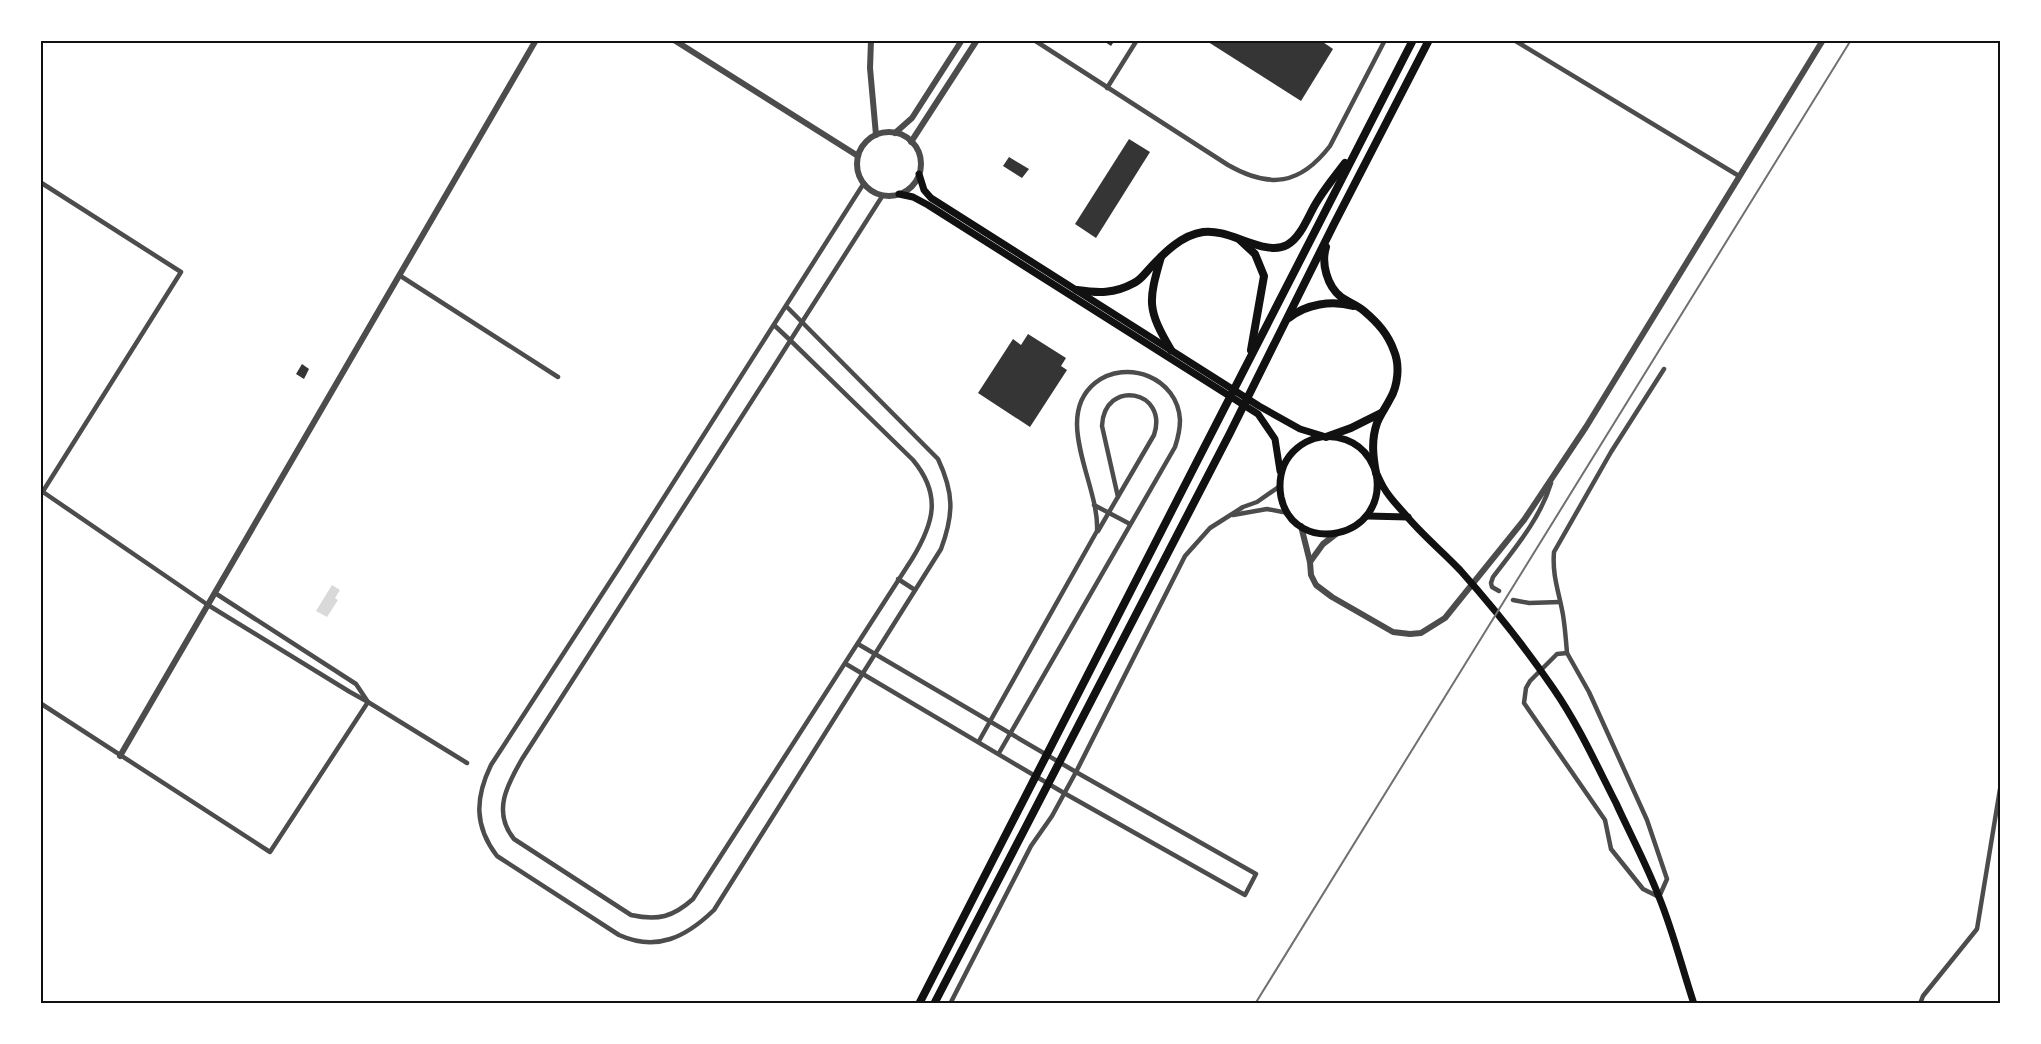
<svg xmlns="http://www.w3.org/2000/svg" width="2041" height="1044" font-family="Raleway,sans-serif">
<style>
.water{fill:#d9d9d9}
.building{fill:#353535}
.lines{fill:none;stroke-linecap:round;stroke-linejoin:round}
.minor{stroke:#4c4c4c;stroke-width:4.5}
.tertiary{stroke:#4c4c4c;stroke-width:6}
.secondary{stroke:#111;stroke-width:7}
.trunk{stroke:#111;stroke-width:8}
.rail{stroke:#707070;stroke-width:2}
.neatline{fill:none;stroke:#111;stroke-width:2}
</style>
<rect width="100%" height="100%" fill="#fff"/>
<!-- water -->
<path class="water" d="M332 585 340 590 335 598 338 600 327 617 316 611Z"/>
<!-- building -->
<g class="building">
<path d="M1102 40H1115L1111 46Z"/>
<path d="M1205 40H1320L1333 49 1301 101Z"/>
<path d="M1129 139 1150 152 1096 238 1075 224Z"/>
<path d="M1009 157 1029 169 1022 178 1003 166Z"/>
<path d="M1028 334 1066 358 1061 366 1067 370 1030 427 978 393 1013 339 1021 345Z"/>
<path d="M302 364 309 369 304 379 296 374Z"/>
</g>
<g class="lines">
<!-- minor -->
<g class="minor">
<path d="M1034 40 1228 165C1270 189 1300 185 1330 146L1385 40"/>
<path d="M1514 40 1739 176"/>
<path d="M1107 88 1137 40"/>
<path d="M40 182 181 272 40 496"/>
<path d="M399 275 558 377"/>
<path d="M787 307 938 459C954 493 954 514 941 549L714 910C686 937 657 952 619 935L497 856C474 826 475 798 491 765L619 568 864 183"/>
<path d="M774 325 791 341 913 460C942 495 934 523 912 559L693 899C673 917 658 921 631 915L514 839C492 812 507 785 522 759L771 371 802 322 883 195"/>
<path d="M1094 505 1130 524"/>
<path d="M1233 515 1267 509 1288 513"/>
<path d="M1098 531 1154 435C1169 390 1104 378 1102 426L1118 497"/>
<path d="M898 579 915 590"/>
<path d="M1499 591 1492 587 1491 583 1493 577C1515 548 1540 519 1551 483"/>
<path d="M215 593 356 684 368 702 467 763"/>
<path d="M1513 600 1529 603 1560 602"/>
<path d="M1567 653 1589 692 1647 820 1667 879 1659 897 1643 889 1611 849 1605 820 1524 703 1526 688 1530 681 1557 654Z"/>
<path d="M1567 653C1566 640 1565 627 1563 615 1559 592 1552 576 1554 552L1611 452 1664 369"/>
<path d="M846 664 1064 793 1245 895 1256 874 1076 772 858 644"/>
<path d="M40 703 270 852 368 702 350 692 208 605 43 492"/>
<path d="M979 741 1097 531C1100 486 1052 418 1095 383 1127 358 1178 378 1180 420 1180 430 1178 438 1175 447L999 753"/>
<path d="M491 1004H495"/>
<path d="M950 1004 1031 846 1052 816 1076 772 1185 556 1210 528 1243 507 1257 502 1280 486"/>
<path d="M1920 1004 1923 996 1977 929 2000 789"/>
</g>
<!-- tertiary -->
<g class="tertiary">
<path d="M674 40 858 156"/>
<path d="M871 40 870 68 876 135"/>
<circle cx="889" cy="164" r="32"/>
<path d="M895 133 912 118 962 40"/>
<path d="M911 142 977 40"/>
<path d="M1301 526 1310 562 1311 575 1316 585 1332 597 1393 632 1410 634 1421 633 1445 618 1524 520 1586 427 1823 40"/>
<path d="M1310 562 1323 544 1336 534"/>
<path d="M120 756 536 40"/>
</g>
<!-- secondary -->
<g class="secondary">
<path d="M919 174 924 190 931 198 1259 406 1300 429 1323 436"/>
<path d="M899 194 913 197 928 205 1258 414 1275 439 1280 471"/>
<path d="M1376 473C1389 539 1294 558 1281 497 1279 486 1280 475 1284 465 1290 452 1302 442 1316 438 1336 433 1358 441 1369 458 1375 468 1378 478 1384 488 1389 497 1397 505 1404 513 1421 534 1442 551 1460 570 1493 607 1525 647 1553 688 1578 724 1596 764 1616 803 1630 834 1647 865 1659 897 1673 931 1682 968 1694 1004"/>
<path d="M1367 516 1408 517"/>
</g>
<!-- trunk -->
<g class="trunk">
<path d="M1240 240 1255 254 1264 276 1251 350"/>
<path d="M1326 247C1321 263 1327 286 1341 297 1348 302 1357 305 1364 311 1378 323 1388 334 1394 351 1400 365 1398 386 1390 399 1386 407 1380 415 1377 423 1371 440 1373 457 1376 473"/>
<path d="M1161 257C1148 302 1147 309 1171 350"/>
<path d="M1077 290C1098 293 1114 294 1134 283 1141 280 1146 272 1151 267 1165 252 1182 235 1203 232 1229 228 1265 257 1287 245 1302 237 1309 213 1318 200 1326 187 1336 175 1345 163"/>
<path d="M1289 318C1306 304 1332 300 1353 306"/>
<path d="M1326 437 1351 428 1381 413"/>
<path d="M919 1004 1413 40"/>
<path d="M934 1004 1229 435 1334 224 1429 40"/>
</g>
<!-- rail -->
<path class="rail" d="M1255 1004 1851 40"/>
</g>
<!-- border -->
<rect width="2041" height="1044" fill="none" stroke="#ffffff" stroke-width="84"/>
<rect x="42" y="42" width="1957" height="960" class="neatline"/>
</svg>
